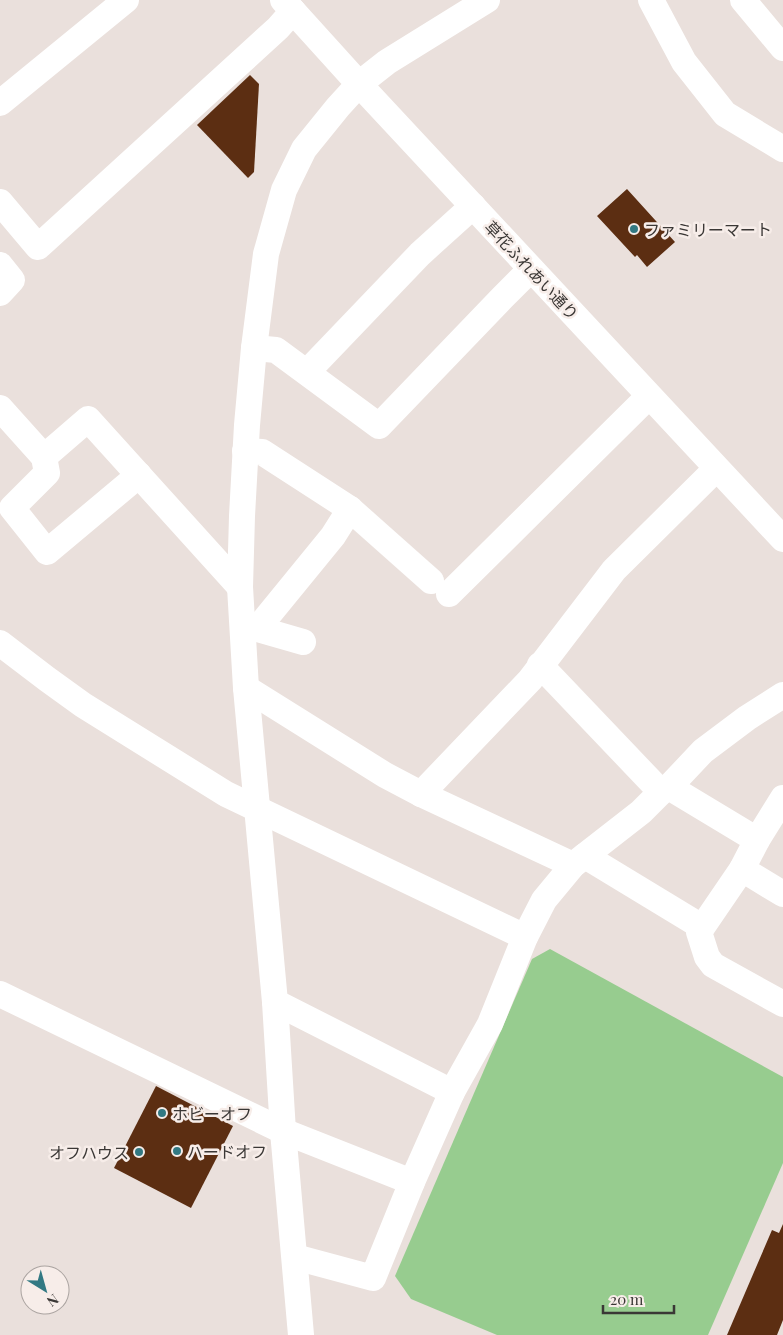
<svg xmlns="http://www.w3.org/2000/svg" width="783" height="1335" font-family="'Playfair Display','Noto Sans JP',serif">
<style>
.green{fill:#97cc8f}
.building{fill:#5c2e12}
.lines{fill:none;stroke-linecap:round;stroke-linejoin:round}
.minor{stroke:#fff;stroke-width:26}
.poi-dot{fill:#327983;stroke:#f7ede9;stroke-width:2}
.labels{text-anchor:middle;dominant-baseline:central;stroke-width:5;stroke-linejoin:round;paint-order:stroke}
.poi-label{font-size:16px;fill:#3a3735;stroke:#f7ede9;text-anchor:start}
.street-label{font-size:16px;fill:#3a3735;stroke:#f7ede9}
</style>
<rect width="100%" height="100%" fill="#eae0dc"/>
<!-- green -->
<path class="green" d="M550 949 783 1077V1163L708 1335H497L411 1299 395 1276 532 959Z"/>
<!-- building -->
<g class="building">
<path d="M250 75 259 84 254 172 248 178 197 125Z"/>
<path d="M627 189 675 242 647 267 637 255 635 257 597 216Z"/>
<path d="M156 1086 233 1126 191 1208 114 1168Z"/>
<path d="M783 1224V1320L777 1335H727L772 1230 779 1233Z"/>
</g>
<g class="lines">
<!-- minor -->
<g class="minor">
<path d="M283 0 359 84 783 539"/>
<path d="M651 0 684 62 725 114 783 149"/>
<path d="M743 0 783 48"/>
<path d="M0 103 126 0"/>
<path d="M0 202 38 247 278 28 293 11"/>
<path d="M0 265 12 280 0 293"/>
<path d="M254 348 276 350 379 426 502 298 531 269"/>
<path d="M307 372 420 254 473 206"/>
<path d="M0 408 44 457 88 419 240 587"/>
<path d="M245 451 262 452 350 509 333 536 257 629"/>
<path d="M44 457 47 473 12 508 47 552 139 475"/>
<path d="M350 509 431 581"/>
<path d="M449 594 649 396"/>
<path d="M244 625 303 642"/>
<path d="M0 643 47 679 83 705 226 794 525 937"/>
<path d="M540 665 661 792"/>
<path d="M246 688 385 775 421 794 573 865"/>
<path d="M669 787 757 840 742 869 699 932 707 957 713 965 783 1004"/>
<path d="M421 794 530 680 614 570 716 469"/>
<path d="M757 840 783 798"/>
<path d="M585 856 702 927"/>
<path d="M742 869 783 894"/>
<path d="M0 994 283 1131 412 1182"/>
<path d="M275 1002 452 1092"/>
<path d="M295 1257 373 1278 412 1182 452 1092 490 1024 525 937 544 900 573 865 641 812 661 792 669 787 703 751 747 718 783 695"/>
<path d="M301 1335 283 1131 275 1002 246 688 240 587 242 516 247 425 254 348 266 254 284 190 304 149 338 107 359 84 387 62 487 0"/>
</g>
</g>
<!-- markers -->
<g class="poi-dot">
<circle cx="634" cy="229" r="5"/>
<circle cx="162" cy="1113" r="5"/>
<circle cx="177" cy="1151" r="5"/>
<circle cx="139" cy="1152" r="5"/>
</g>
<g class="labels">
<!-- poi labels -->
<g class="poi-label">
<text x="644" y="229">ファミリーマート</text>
<text x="172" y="1113">ホビーオフ</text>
<text x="187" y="1151">ハードオフ</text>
<text x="129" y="1152" text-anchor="end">オフハウス</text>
</g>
<!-- street labels -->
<g class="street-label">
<text transform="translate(532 270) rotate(47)">草花ふれあい通り</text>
</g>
</g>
<!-- north arrow -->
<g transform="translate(45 1290) rotate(143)"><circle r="24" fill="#f7ede9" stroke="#aba4a1"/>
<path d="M0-4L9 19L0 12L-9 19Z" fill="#327983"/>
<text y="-8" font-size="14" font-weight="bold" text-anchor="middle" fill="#3a3735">N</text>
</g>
<!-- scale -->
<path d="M603 1305v8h71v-8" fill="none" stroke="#3a3735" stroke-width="2.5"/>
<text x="610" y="1305" font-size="15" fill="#3a3735" stroke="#f7ede9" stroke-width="4" paint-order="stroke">20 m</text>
</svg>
